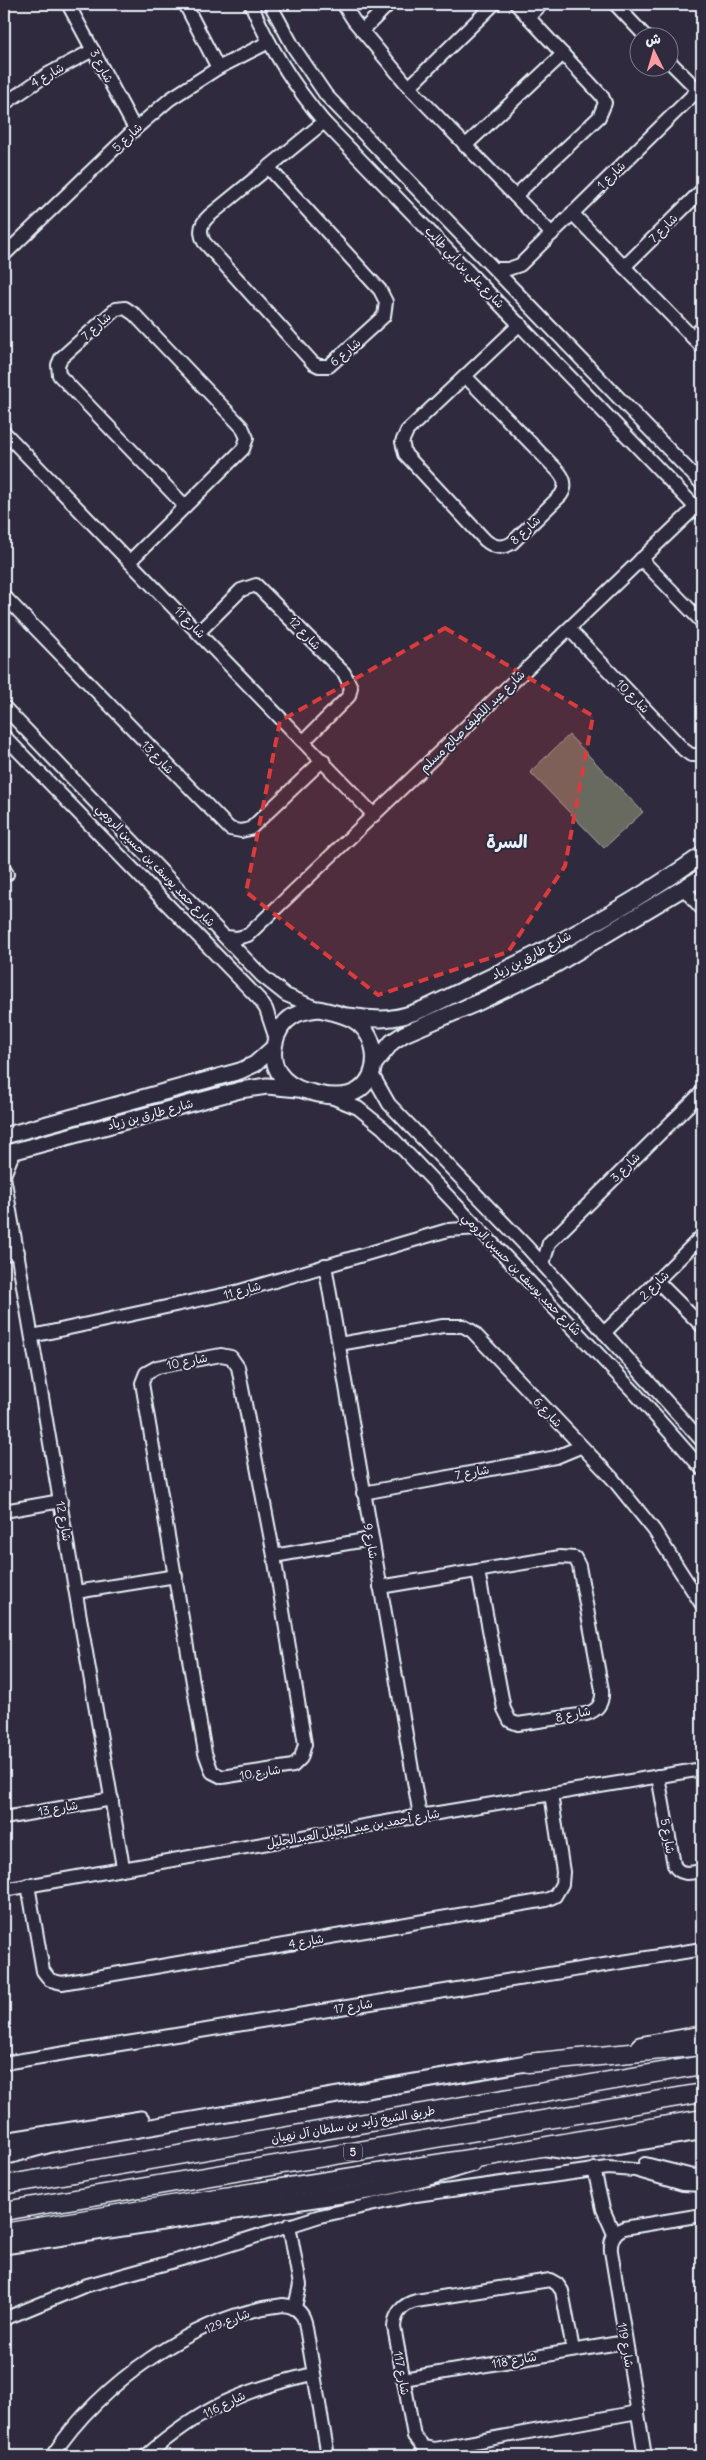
<svg xmlns="http://www.w3.org/2000/svg" width="706" height="2460" font-family="Delius,'Playpen Sans Arabic',sans-serif">
<style>
.green{fill:#676b5e;stroke:#a8aeab}
.lines{fill:none;stroke-linecap:round;stroke-linejoin:round}
.minor-casing{stroke:#e8f1f8;stroke-width:16}
.major-casing{stroke:#e8f1f8;stroke-width:19}
.highway-casing{stroke:#e8f1f8;stroke-width:21}
.minor{stroke:#2f2a3d;stroke-width:12}
.major{stroke:#2f2a3d;stroke-width:15}
.highway{stroke:#2f2a3d;stroke-width:18}
.marked{fill:#d83c3d;fill-opacity:0.2;stroke:#d83c3d;stroke-width:4;stroke-dasharray:10 6;stroke-linejoin:round}
.labels{text-anchor:middle;dominant-baseline:central;stroke-width:4;stroke-linejoin:round;paint-order:stroke}
.shield{fill:#2f2a3d;stroke:#b0b5c0;stroke-width:1}
.shield-label{font-size:11px;font-weight:bold;fill:#e8f1f8}
.street-label{font-size:12px;fill:#e8f1f8;stroke:#2f2a3d}
.district-label{font-size:18px;font-weight:bold;fill:#e8f1f8;stroke:#2f2a3d}
</style>
<rect width="100%" height="100%" fill="#2f2a3d"/>
<filter id="ink" filterUnits="userSpaceOnUse"><feTurbulence type="fractalNoise" baseFrequency=".02" numOctaves="2"/><feDisplacementMap in="SourceGraphic" scale="10" xChannelSelector="R" yChannelSelector="G"/><feConvolveMatrix kernelMatrix="1 2 1 2 8 2 1 2 1" color-interpolation-filters="sRGB"/></filter>
<g filter="url(#ink)">
<!-- green -->
<path class="green" d="M569 735 643 812 604 848 530 772Z"/>
<g class="lines">
<!-- minor casing -->
<g class="minor-casing">
<g id="minor">
<path d="M68 4 135 129"/>
<path d="M185 4 218 68"/>
<path d="M251 4C269 47 294 86 324 122L702 514"/>
<path d="M270 4 294 48 326 95 702 484"/>
<path d="M343 4 354 21 409 87 552 234"/>
<path d="M615 4 647 38"/>
<path d="M528 17 542 4"/>
<path d="M362 31 389 4"/>
<path d="M668 60 698 90"/>
<path d="M409 87 494 4"/>
<path d="M4 104 48 74 93 50"/>
<path d="M465 146 563 54"/>
<path d="M268 167 380 290 386 302 384 316 329 366H319L313 363 204 242C199 232 200 224 209 216L324 122"/>
<path d="M515 196 599 117 605 103 602 96 516 4"/>
<path d="M572 213 702 347"/>
<path d="M4 255 135 129 170 99 218 68 269 42"/>
<path d="M624 267 702 190"/>
<path d="M495 269H508L520 265 702 86"/>
<path d="M692 337 702 328"/>
<path d="M465 376 558 471C565 479 567 486 561 495L512 543C502 549 493 547 485 540L405 454 402 442 407 431 520 324"/>
<path d="M4 432 374 815"/>
<path d="M641 559 702 622"/>
<path d="M130 561 243 449 247 438 242 427 134 314 125 308 116 309 61 358 58 365 59 375 185 506"/>
<path d="M4 596 230 829 241 831 250 829 323 760"/>
<path d="M569 629 684 750 691 755H702"/>
<path d="M199 632 241 590 256 585 344 673 351 687 349 696 304 741"/>
<path d="M4 707 262 976 286 995 319 1009"/>
<path d="M4 736 259 999 266 1009 276 1039"/>
<path d="M4 869 7 874 4 875"/>
<path d="M684 889 702 909"/>
<path d="M226 937 237 938 248 935 696 507"/>
<path d="M372 1074 389 1104 527 1247 702 1441"/>
<path d="M331 1097 358 1108 383 1128 635 1393 702 1469"/>
<path d="M4 1175 14 1151"/>
<path d="M4 1176 123 1867"/>
<path d="M4 1254 18 1252"/>
<path d="M543 1264 549 1243 702 1092"/>
<path d="M325 1265 420 1816"/>
<path d="M658 1282 702 1326"/>
<path d="M604 1333 702 1236"/>
<path d="M32 1336 240 1291 448 1230 479 1228"/>
<path d="M339 1344 443 1326H463L472 1331 612 1478 654 1530 702 1605"/>
<path d="M221 1355 231 1357 238 1367 274 1556 305 1744 301 1758 293 1766 222 1777 212 1772 205 1753 142 1383 146 1373 157 1367Z"/>
<path d="M363 1493 556 1457 580 1447"/>
<path d="M4 1511 61 1501"/>
<path d="M274 1556 371 1539"/>
<path d="M380 1587 560 1557 575 1558 579 1566 602 1690C603 1702 599 1710 586 1714L518 1724 510 1721 504 1709 478 1571"/>
<path d="M76 1592 176 1576"/>
<path d="M658 1776 674 1865C680 1876 691 1873 702 1871"/>
<path d="M4 1818 112 1799"/>
<path d="M28 1885 43 1971 50 1980 62 1983 546 1900 555 1896 562 1884 563 1872 551 1794"/>
<path d="M4 1890 420 1816 702 1769"/>
<path d="M4 2063 702 1949"/>
<path d="M543 2149 576 2154 702 2133"/>
<path d="M645 2164 693 2176 702 2174"/>
<path d="M594 2169 603 2209 614 2234"/>
<path d="M289 2225 300 2285 295 2307"/>
<path d="M4 2319 84 2286 207 2252 320 2216 416 2195 608 2168 635 2170 683 2184 702 2185"/>
<path d="M573 2350 562 2291 557 2284 550 2280 416 2301C403 2304 395 2313 394 2327L414 2436 424 2447 435 2449 638 2412"/>
<path d="M403 2379 625 2342"/>
<path d="M52 2456C100 2384 194 2315 283 2305 294 2306 302 2311 305 2322L328 2456"/>
<path d="M146 2456C201 2408 242 2390 313 2374"/>
<path d="M645 2456 611 2251C610 2240 614 2232 624 2228L702 2215"/>
</g>
</g>
<!-- major casing -->
<g class="major-casing">
<g id="major">
<path d="M319 1009C331 1012 345 1014 355 1021 378 1036 382 1073 359 1090 347 1098 332 1097 318 1094 306 1091 294 1089 284 1079 266 1062 273 1028 293 1016 301 1011 310 1010 319 1009Z"/>
<path d="M347 1016C362 1017 377 1021 392 1018 417 1015 441 1000 463 990 545 952 628 907 702 855"/>
<path d="M375 1063 392 1042 404 1034 479 1002 553 966 702 877"/>
<path d="M4 1136 240 1071 255 1064 274 1047"/>
<path d="M4 1154 240 1090 267 1086 298 1089"/>
<path d="M640 2045 702 2034"/>
<path d="M4 2141 141 2119"/>
<path d="M4 2157 51 2144 538 2061"/>
<path d="M4 2246 374 2190 422 2179 472 2164"/>
</g>
</g>
<!-- highway casing -->
<g class="highway-casing">
<g id="highway">
<path d="M528 2063 702 2046"/>
<path d="M4 2185 702 2065"/>
<path d="M4 2211 702 2093"/>
<path d="M4 2233 172 2205 495 2155 702 2119"/>
</g>
</g>
<!-- minor -->
<use href="#minor" class="minor"/>
<!-- major -->
<use href="#major" class="major"/>
<!-- highway -->
<use href="#highway" class="highway"/>
</g>
</g>
<!-- marked area -->
<path class="marked" d="M445 628 593 716 565 866 508 952 378 995 246 892 280 721Z"/>
<g class="labels">
<!-- shield labels -->
<rect class="shield" x="344" y="2143.5" width="18" height="17" rx="4"/>
<g class="shield-label">
<text x="353" y="2152">5</text>
</g>
<!-- street labels -->
<g class="street-label">
<text transform="translate(102 66) rotate(62)">شارع 3</text>
<text transform="translate(47 75) rotate(-30)">شارع 4</text>
<text transform="translate(127 137) rotate(-43)">شارع 5</text>
<text transform="translate(611 175) rotate(-44)">شارع 1</text>
<text transform="translate(663 228) rotate(-45)">شارع 7</text>
<text transform="translate(465 267) rotate(46)">شارع علي بن أبي طالب</text>
<text transform="translate(96 326) rotate(-42)">شارع 7</text>
<text transform="translate(345 352) rotate(-40)">شارع 6</text>
<text transform="translate(525 530) rotate(-42)">شارع 8</text>
<text transform="translate(190 622) rotate(46)">شارع 11</text>
<text transform="translate(305 633) rotate(46)">شارع 12</text>
<text transform="translate(633 696) rotate(46)">شارع 10</text>
<text transform="translate(472 721) rotate(-44)">شارع عبد اللطيف صالح مسلم</text>
<text transform="translate(158 757) rotate(46)">شارع 13</text>
<text transform="translate(156 865) rotate(46)">شارع حمد يوسف بن حسين الرومي</text>
<text transform="translate(531 955) rotate(-28)">شارع طارق بن زياد</text>
<text transform="translate(150 1114) rotate(-15)">شارع طارق بن زياد</text>
<text transform="translate(625 1167) rotate(-45)">شارع 3</text>
<text transform="translate(522 1274) rotate(46)">شارع حمد يوسف بن حسين الرومي</text>
<text transform="translate(654 1285) rotate(-44)">شارع 2</text>
<text transform="translate(242 1290) rotate(-15)">شارع 11</text>
<text transform="translate(187 1361) rotate(-11)">شارع 10</text>
<text transform="translate(548 1412) rotate(47)">شارع 6</text>
<text transform="translate(472 1472) rotate(-11)">شارع 7</text>
<text transform="translate(64 1521) rotate(80)">شارع 12</text>
<text transform="translate(371 1541) rotate(80)">شارع 9</text>
<text transform="translate(573 1714) rotate(-12)">شارع 8</text>
<text transform="translate(260 1772) rotate(-9)">شارع 10</text>
<text transform="translate(58 1808) rotate(-10)">شارع 13</text>
<text transform="translate(353 1828) rotate(-10)">شارع أحمد بن عبد الجليل العبدالجليل</text>
<text transform="translate(668 1836) rotate(80)">شارع 5</text>
<text transform="translate(306 1941) rotate(-10)">شارع 4</text>
<text transform="translate(353 2006) rotate(-9)">شارع 17</text>
<text transform="translate(353 2124) rotate(-10)">طريق الشيخ زايد بن سلطان آل نهيان</text>
<text transform="translate(227 2321) rotate(-21)">شارع 129</text>
<text transform="translate(626 2345) rotate(80)">شارع 119</text>
<text transform="translate(514 2360) rotate(-10)">شارع 118</text>
<text transform="translate(402 2373) rotate(80)">شارع 117</text>
<text transform="translate(224 2404) rotate(-26)">شارع 116</text>
</g>
<!-- district labels -->
<g class="district-label">
<text x="507" y="841">السرة</text>
</g>
</g>
<!-- margin -->
<rect width="706" height="2460" fill="none" stroke="#2f2a3d" stroke-width="20"/>
<rect x="10" y="10" width="686" height="2440" fill="none" stroke="#e8f1f8" stroke-width="2" filter="url(#ink)"/>
<!-- north arrow -->
<g transform="translate(654 52) rotate(355)"><circle r="24" fill="#2f2a3d" stroke="#797a88"/>
<path d="M0-4L9 19L0 12L-9 19Z" fill="#ff9aa2"/>
<text y="-8" font-size="14" font-weight="bold" text-anchor="middle" fill="#e8f1f8">ش</text>
</g>
</svg>
